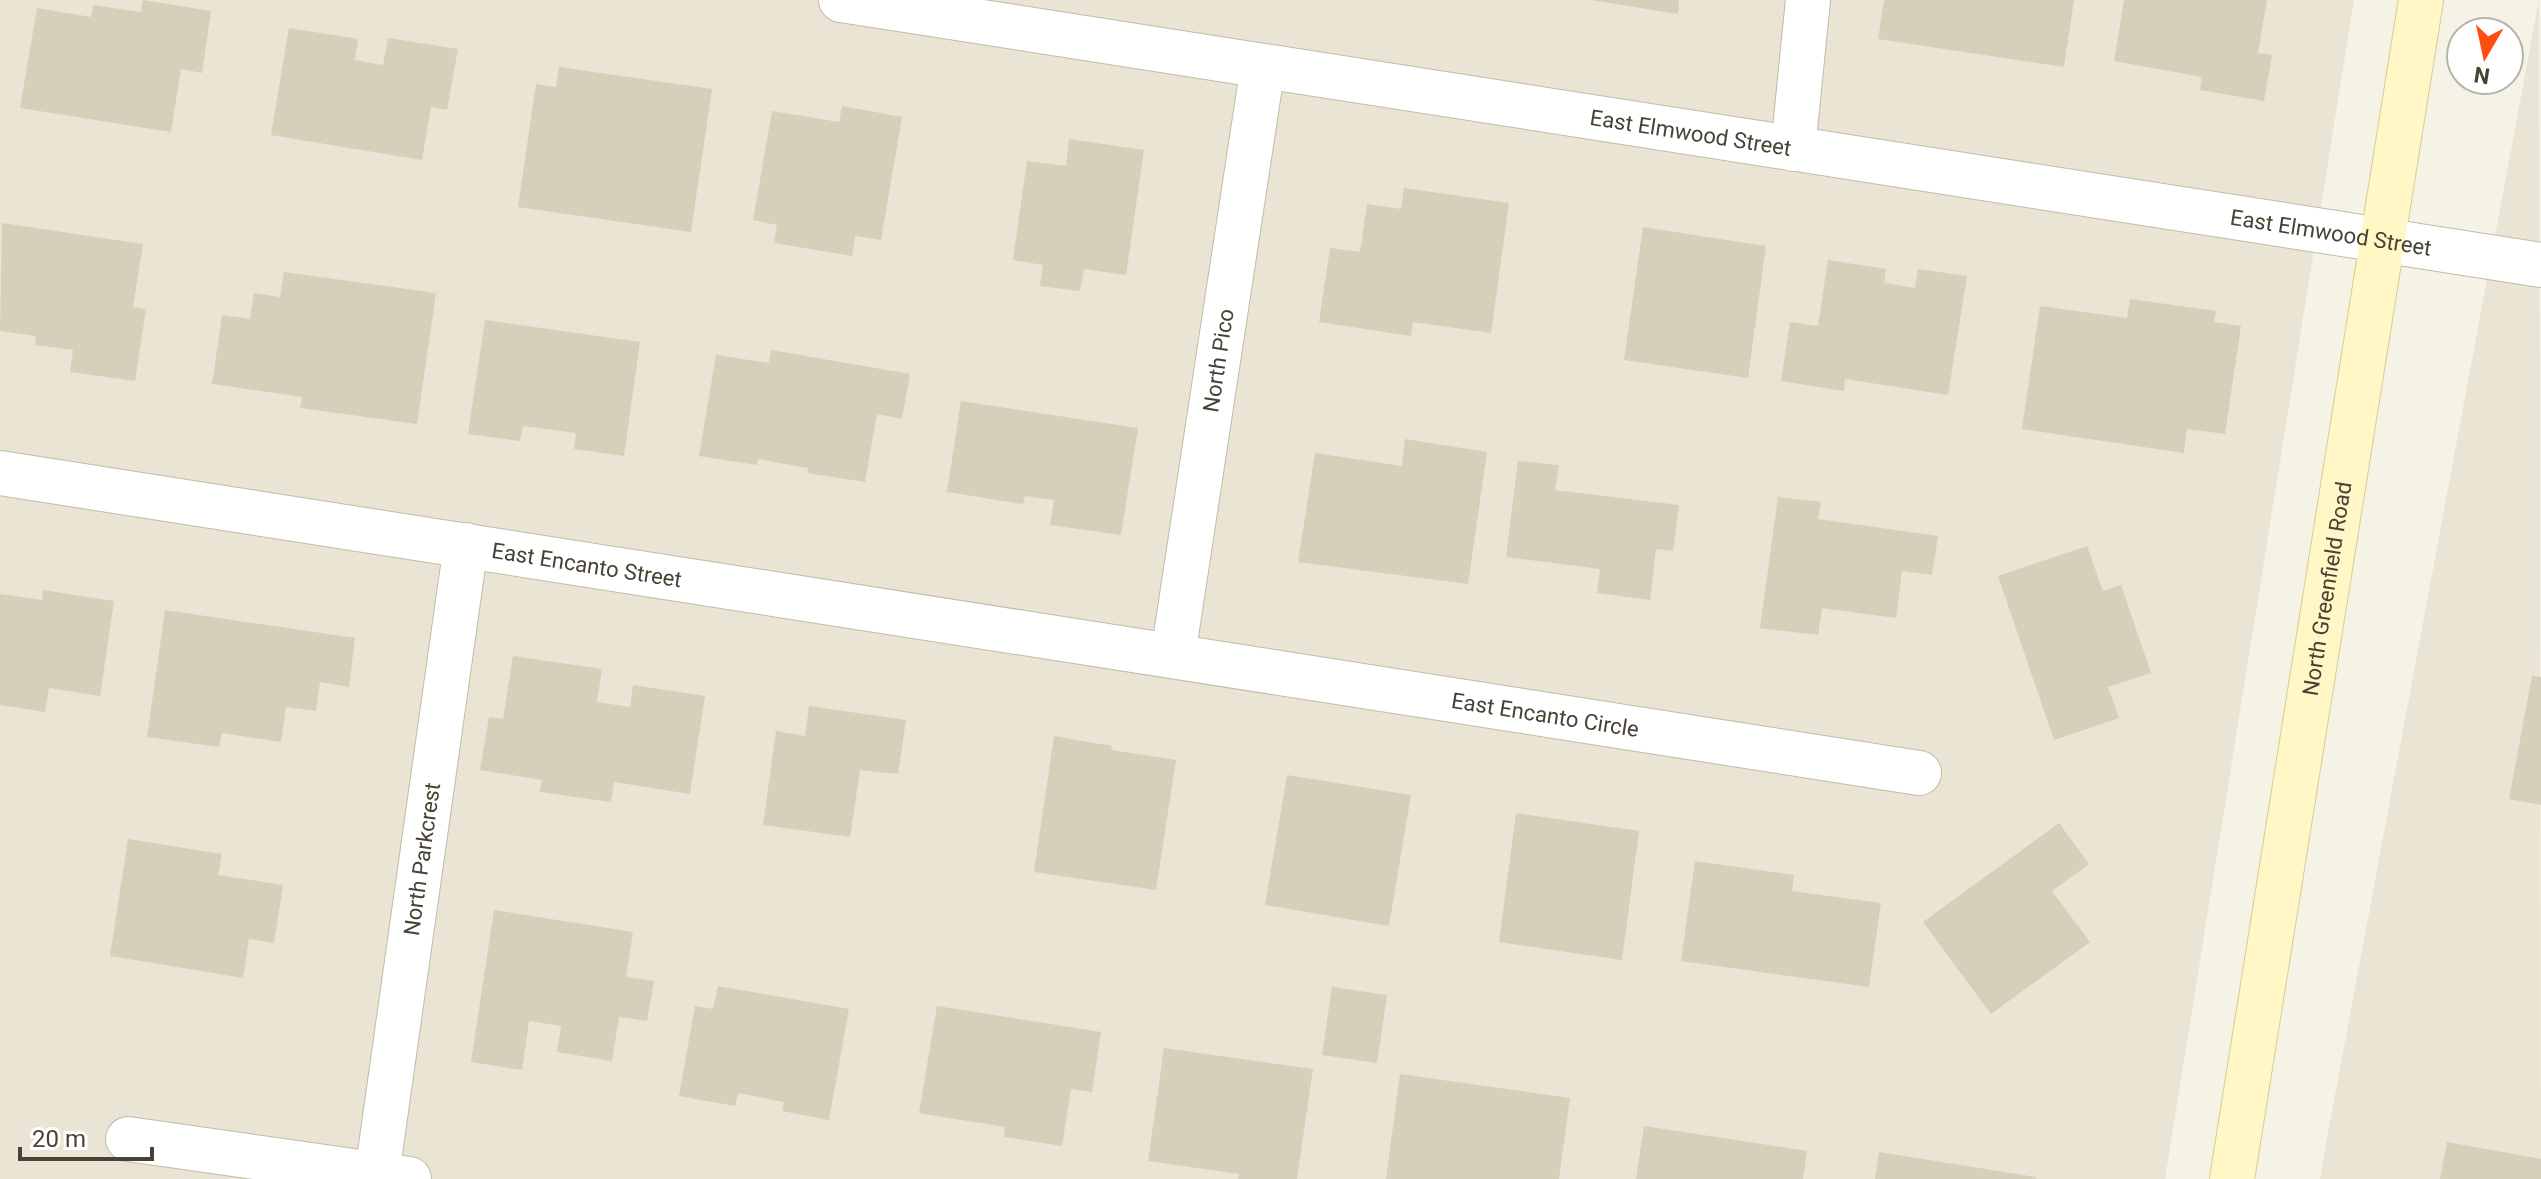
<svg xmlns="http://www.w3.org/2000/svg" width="2541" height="1179" font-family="Roboto,sans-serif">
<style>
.residential{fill:#e9e4d3}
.building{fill:#d7cfba}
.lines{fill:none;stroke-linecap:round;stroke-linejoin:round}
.minor-casing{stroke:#c1bba7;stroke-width:46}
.secondary-casing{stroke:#d8cd91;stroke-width:46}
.minor{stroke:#fff;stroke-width:44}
.secondary{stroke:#fff7c5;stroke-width:44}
.labels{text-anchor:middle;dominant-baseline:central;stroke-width:6;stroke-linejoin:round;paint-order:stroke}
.street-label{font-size:22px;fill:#484234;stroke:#fff}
</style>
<rect width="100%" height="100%" fill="#f5f2e6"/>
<!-- residential -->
<g class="residential">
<path d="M0 0H2354L2165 1179H0Z"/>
<path d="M2539 0 2541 1179H2320L2326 1144Z"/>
</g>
<!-- building -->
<g class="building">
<path d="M143 0 211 11 202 73 181 69 171 132 20 108 37 8 91 17 93 5 141 12Z"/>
<path d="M1591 0H1679L1678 14Z"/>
<path d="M1884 0H2074L2064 67 1878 39Z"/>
<path d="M2124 0H2267L2258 53 2272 55 2264 101 2200 90 2202 77 2114 61Z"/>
<path d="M289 28 358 39 355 60 383 65 388 38 458 49 447 110 431 107 422 160 271 135Z"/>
<path d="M559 67 712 89 691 232 518 207 536 84 556 87Z"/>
<path d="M842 106 902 117 881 240 855 236 852 256 774 243 777 225 753 220 772 111 839 122Z"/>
<path d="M1069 139 1144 150 1126 275 1084 269 1080 291 1040 286 1043 265 1013 260 1027 161 1066 166Z"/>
<path d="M1404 188 1509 203 1491 333 1413 322 1411 336 1319 322 1330 248 1360 252 1367 204 1401 209Z"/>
<path d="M2 223 143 244 133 307 146 309 135 381 70 372 73 350 35 345 36 336 0 331Z"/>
<path d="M1643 227 1766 246 1748 378 1624 360Z"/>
<path d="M1828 260 1886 269 1884 283 1915 288 1918 269 1967 276 1948 395 1845 379 1844 391 1781 381 1790 322 1818 326Z"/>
<path d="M284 272 436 293 417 424 300 408 302 397 212 384 222 315 250 319 254 293 280 297Z"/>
<path d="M2130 299 2216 311 2214 322 2241 326 2225 434 2187 429 2184 453 2022 429 2040 306 2127 318Z"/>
<path d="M485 320 640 342 624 456 574 449 576 433 523 426 520 441 468 434Z"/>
<path d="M771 350 910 374 902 419 877 414 865 482 807 473 808 468 758 459 757 465 699 456 716 355 769 363Z"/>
<path d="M961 401 1138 428 1121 535 1050 525 1054 500 1025 496 1023 504 947 492Z"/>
<path d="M1405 439 1487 452 1468 584 1298 562 1315 453 1402 466Z"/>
<path d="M1518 461 1559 465 1555 490 1679 505 1673 551 1656 549 1650 600 1597 593 1600 569 1506 557Z"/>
<path d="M1778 497 1821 502 1818 519 1938 536 1932 575 1902 571 1896 618 1822 608 1818 635 1760 628Z"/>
<path d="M2087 546 2103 591 2121 585 2151 673 2108 687 2119 718 2054 740 1998 576Z"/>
<path d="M43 590 114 601 100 696 49 688 45 712 0 705V594L42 600Z"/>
<path d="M165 610 355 638 349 687 320 682 316 711 286 707 281 742 222 733 219 747 147 737Z"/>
<path d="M513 656 602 669 597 702 630 707 633 685 705 696 690 794 614 782 611 802 540 792 542 780 480 770 489 717 503 719Z"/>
<path d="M2532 676 2541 677V805L2509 799Z"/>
<path d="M809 706 906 720 898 774 860 770 850 837 763 825 776 731 805 736Z"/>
<path d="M1054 736 1112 746 1111 750 1176 760 1156 890 1034 872Z"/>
<path d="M1287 775 1411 795 1389 926 1265 905Z"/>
<path d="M1516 813 1639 831 1622 960 1499 942Z"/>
<path d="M2059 823 2089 864 2052 891 2090 942 1991 1014 1923 922Z"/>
<path d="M128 839 222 854 218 875 283 885 274 943 249 939 243 978 110 956Z"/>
<path d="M1695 861 1794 875 1792 891 1881 903 1869 987 1681 961Z"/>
<path d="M494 910 633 932 626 977 654 981 647 1021 619 1017 612 1061 557 1052 561 1026 529 1021 522 1070 471 1062Z"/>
<path d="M718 986 849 1009 829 1120 782 1111 784 1102 738 1093 735 1106 679 1096 695 1006 713 1009Z"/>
<path d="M1332 987 1387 995 1377 1063 1322 1055Z"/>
<path d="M937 1006 1101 1032 1092 1092 1071 1089 1062 1146 1004 1137 1005 1127 919 1113Z"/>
<path d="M1164 1048 1313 1069 1297 1179H1238L1239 1174 1148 1161Z"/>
<path d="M1400 1074 1570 1098 1559 1179H1386Z"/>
<path d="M1644 1126 1807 1151 1803 1179H1636Z"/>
<path d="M2447 1142 2541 1159V1179H2440Z"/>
<path d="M1879 1152 2036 1177V1179H1875Z"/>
</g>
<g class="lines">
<!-- minor casing -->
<g class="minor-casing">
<g id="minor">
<path id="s1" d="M841 0 2541 265"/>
<path d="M1793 149 1808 0"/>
<path id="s2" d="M0 473 1919 773"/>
<path id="s3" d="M1173 655 1263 66"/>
<path d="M128 1139 409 1179"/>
<path id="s4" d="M377 1174 466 545"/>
</g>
</g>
<!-- secondary casing -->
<g class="secondary-casing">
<g id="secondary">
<path id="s5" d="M2232 1179 2421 0"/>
</g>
</g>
<!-- minor -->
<use href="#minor" class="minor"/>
<!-- secondary -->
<use href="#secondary" class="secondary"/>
</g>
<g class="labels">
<!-- street labels -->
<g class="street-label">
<text stroke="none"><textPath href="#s1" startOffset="860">East Elmwood Street</textPath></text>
<text stroke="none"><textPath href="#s1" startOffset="1508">East Elmwood Street</textPath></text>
<text stroke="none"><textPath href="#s3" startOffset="298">North Pico</textPath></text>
<text stroke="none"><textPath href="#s2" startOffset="594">East Encanto Street</textPath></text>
<text stroke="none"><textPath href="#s5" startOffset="598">North Greenfield Road</textPath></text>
<text stroke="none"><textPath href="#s2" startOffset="1564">East Encanto Circle</textPath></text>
<text stroke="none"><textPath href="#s4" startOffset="318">North Parkcrest</textPath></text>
</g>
</g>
<!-- north arrow -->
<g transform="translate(2485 56) rotate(189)"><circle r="38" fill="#ffffff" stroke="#b6b3ae" stroke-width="2"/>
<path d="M0-6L14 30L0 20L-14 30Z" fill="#ff4d12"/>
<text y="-12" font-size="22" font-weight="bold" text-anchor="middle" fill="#484234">N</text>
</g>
<!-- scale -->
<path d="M20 1147v12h132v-12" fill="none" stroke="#484234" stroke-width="4"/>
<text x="32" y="1147" font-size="24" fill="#484234" stroke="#ffffff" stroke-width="6" paint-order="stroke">20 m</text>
</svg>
